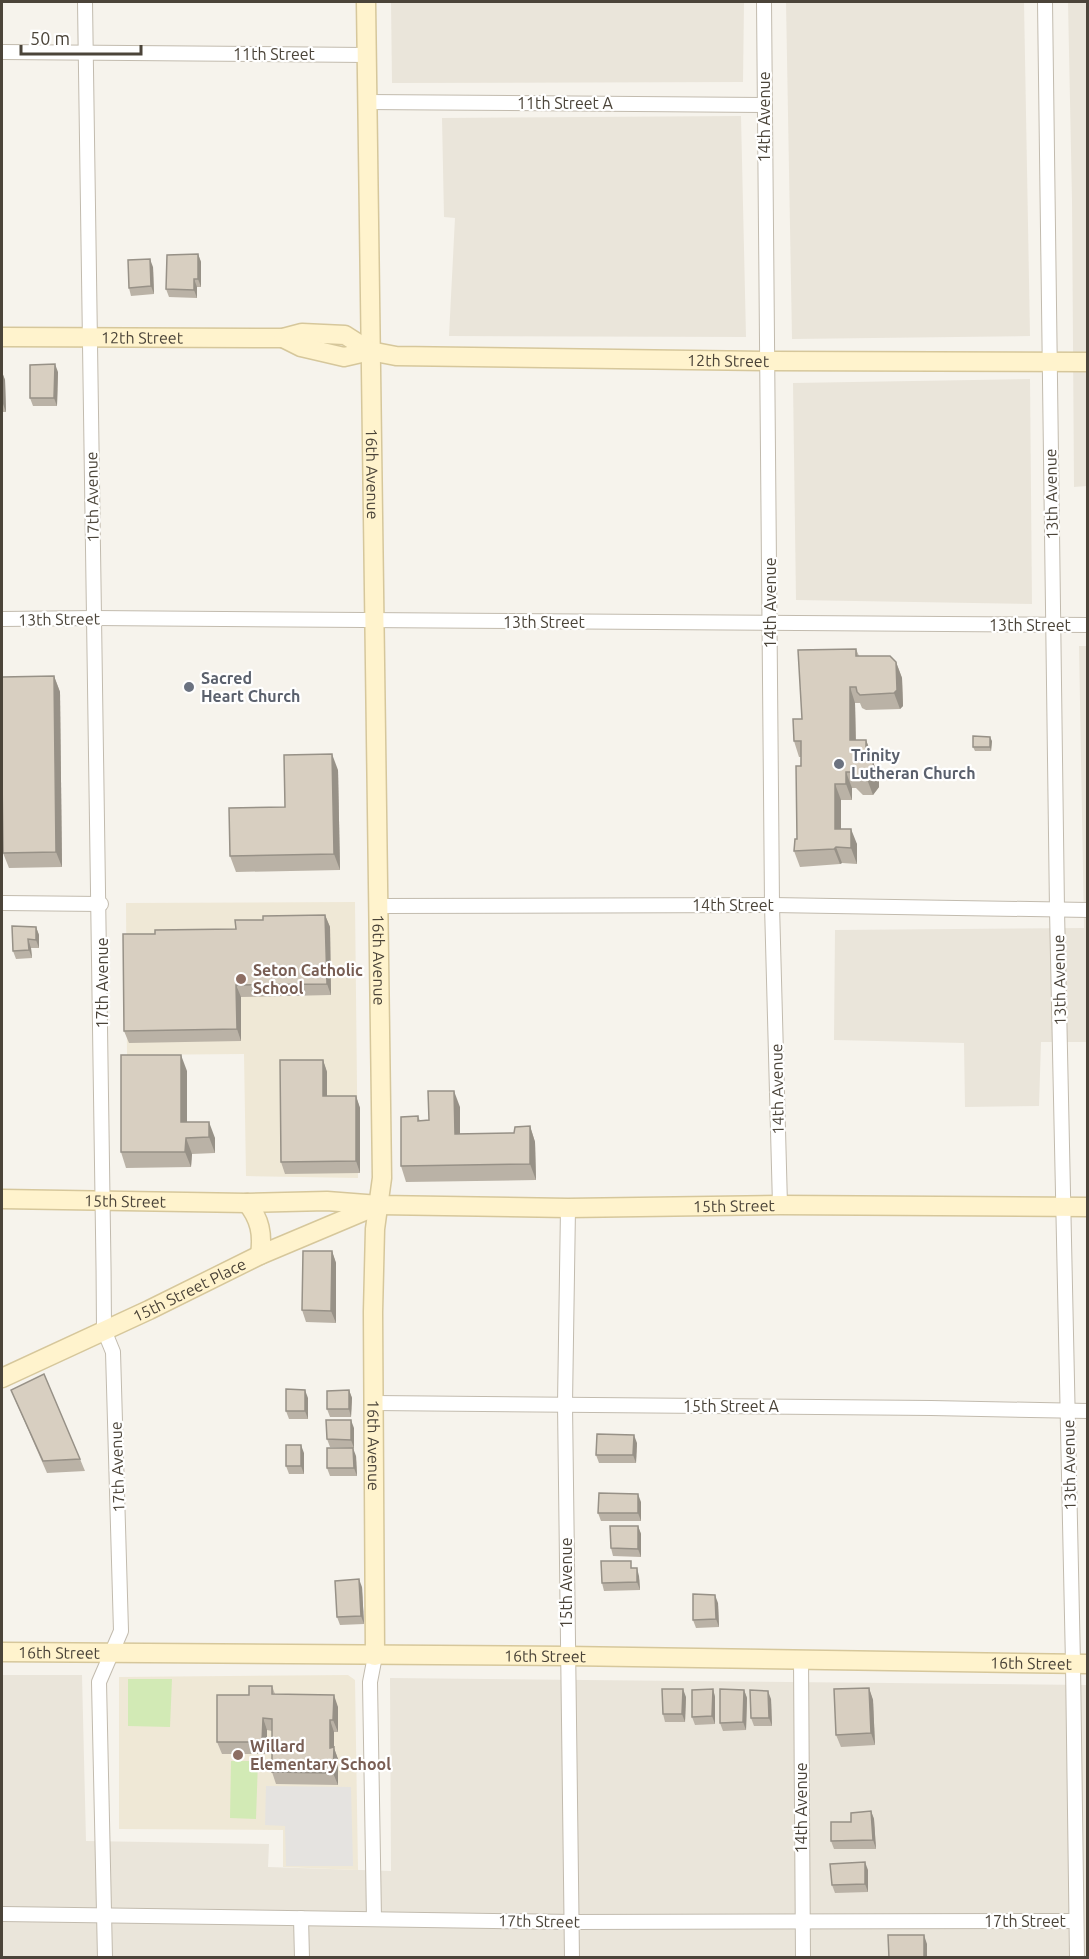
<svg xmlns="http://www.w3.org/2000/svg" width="1089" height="1959" font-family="Ubuntu,sans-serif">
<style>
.residential{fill:#eae5da}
.education{fill:#efe8d6}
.green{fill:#d2eab5}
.parking{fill:#e5e3e0}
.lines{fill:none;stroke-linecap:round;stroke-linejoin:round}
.street-casing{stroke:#c2bbae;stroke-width:16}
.secondary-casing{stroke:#d6c79b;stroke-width:21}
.street{stroke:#fff;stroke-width:14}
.secondary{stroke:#fff3cd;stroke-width:18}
.wall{fill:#bab2a6}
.shaded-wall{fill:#979187}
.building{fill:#d8cfc1;stroke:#979187;stroke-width:1.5}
.worship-dot{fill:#6b7280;stroke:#fff;stroke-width:2}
.education-dot{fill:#8d6e63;stroke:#fff;stroke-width:2}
.labels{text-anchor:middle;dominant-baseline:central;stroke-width:4.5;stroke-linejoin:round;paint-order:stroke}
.street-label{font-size:16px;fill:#4b4439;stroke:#fff}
.worship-label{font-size:16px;font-weight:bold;fill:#5b616d;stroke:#fff;text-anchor:start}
.education-label{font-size:16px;font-weight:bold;fill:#785e54;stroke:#fff;text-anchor:start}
</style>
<rect width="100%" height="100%" fill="#f6f3ec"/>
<!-- residential -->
<g class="residential">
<path d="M391 2H744L743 82 392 83Z"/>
<path d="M786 2H1024L1030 336 792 339Z"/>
<path d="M1068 2H1088L1087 486 1074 487 1072 200Z"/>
<path d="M741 116 746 337 449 336 455 218 444 217 442 118Z"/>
<path d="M1030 379 1032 604 796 600 793 383Z"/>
<path d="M1079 646H1087V1042H1041L1039 1106 965 1107 964 1043 834 1040 835 930 1084 928Z"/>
<path d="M2 1675H82L86 1841 269 1844 268 1867 391 1871 390 1678 1087 1685V1957L2 1958Z"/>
</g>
<!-- education -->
<g class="education">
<path d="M355 902 358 1178 246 1176 244 1054 127 1055 126 903Z"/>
<path d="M348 1675 355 1680 358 1870 283 1867V1830L119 1829V1677Z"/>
</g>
<!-- green -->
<g class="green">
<path d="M128 1679H172L170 1727 128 1726Z"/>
<path d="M231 1761H258L256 1819 230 1818Z"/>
</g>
<!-- parking -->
<path class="parking" d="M266 1786 351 1787 353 1866H286L285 1826 265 1825Z"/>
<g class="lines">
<!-- street casing -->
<g class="street-casing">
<g id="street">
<path d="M85 2C92 444 101 887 104 1330L113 1352 121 1631 99 1682 105 1958"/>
<path d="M764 2 772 905 780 1205"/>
<path d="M1045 2 1057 910 1073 1664 1077 1958"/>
<path d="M2 52 366 55"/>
<path d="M366 102 763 105"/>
<path d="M2 619 94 618 1088 625"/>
<path d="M2 903 101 904"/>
<path d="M378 906 772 905 1088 910"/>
<path d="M568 1208 565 1404 572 1958"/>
<path d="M374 1403 931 1408 1088 1411"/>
<path d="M801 1659 803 1958"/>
<path d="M2 1914 572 1922 1076 1921"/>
<path d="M301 1918 302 1958"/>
<path d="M374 1919 370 1682 375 1656"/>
</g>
</g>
<!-- secondary casing -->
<g class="secondary-casing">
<g id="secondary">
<path id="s1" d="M366 2 382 1178 375 1229 373 1312 375 1656"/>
<path id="s2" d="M2 337 283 338 302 333 345 335 370 351 396 356 769 361 1088 362"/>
<path d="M283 338 301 347 344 357 370 351"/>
<path id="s3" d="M2 1199 247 1203 327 1201 379 1205 568 1208 780 1205 1088 1207"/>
<path d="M247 1203C260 1219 263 1234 260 1255"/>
<path id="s4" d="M2 1378 149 1310 260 1255 374 1207"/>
<path id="s5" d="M2 1652 567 1656 1088 1664"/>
</g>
</g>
<!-- street -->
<use href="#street" class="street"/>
<!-- secondary -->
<use href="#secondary" class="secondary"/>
</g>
<!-- wall -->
<g class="wall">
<path d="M198 254 201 262V287H197V298L169 297 166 289Z"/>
<path d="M153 267 154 294 131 296 129 288Z"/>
<path d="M2 372 5 380 6 412H2Z"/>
<path d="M58 372 57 406H33L30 398Z"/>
<path d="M856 649 859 656 896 662 902 678 903 706 900 709 866 710 862 708 860 703H855L856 740H866L872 756V760L879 778V787L873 795H863L856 788H852V800H841V829L857 844V864L842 863 840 864 800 867 794 851 797 839 801 757H799L794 741 802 719Z"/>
<path d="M54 676 60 692 62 867 9 868 3 853Z"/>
<path d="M992 741 991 751H975L973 747Z"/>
<path d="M338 770 340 870 236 872 230 856 285 807Z"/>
<path d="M325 915 330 927 331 995 241 997V1041L129 1043 124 1031 155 934 236 929 263 920Z"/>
<path d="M36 927 39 935V948H31L32 958 16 959 13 951Z"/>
<path d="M323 1060 327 1072V1096H356L360 1108V1173L285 1174 281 1162Z"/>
<path d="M187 1071V1122L215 1138V1153L192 1154 191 1167 126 1168 121 1152Z"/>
<path d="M460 1107V1134L514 1133 530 1126 535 1142 536 1180 406 1182 401 1166 418 1116 420 1121 429 1120Z"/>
<path d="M332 1251 336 1263V1323L306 1322 302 1310Z"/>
<path d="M11 1390 80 1459 85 1471 47 1473 16 1402Z"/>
<path d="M349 1390 352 1398 351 1417H330L327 1409Z"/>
<path d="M308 1398V1419H289L286 1411Z"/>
<path d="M354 1428V1448L330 1447 327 1439Z"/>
<path d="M637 1443 636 1463H599L596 1455Z"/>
<path d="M304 1453V1474H289L286 1466Z"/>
<path d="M356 1456 357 1476H330L327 1468Z"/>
<path d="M641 1502V1521H601L598 1513Z"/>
<path d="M638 1526 641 1534V1557L613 1556 611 1548Z"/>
<path d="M639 1576 640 1590 604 1591 602 1583Z"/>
<path d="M362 1587 364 1624 340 1625 337 1617Z"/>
<path d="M718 1603 719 1627 696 1628 693 1620Z"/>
<path d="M272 1686 275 1694 338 1707V1732H334V1748L338 1759V1785L276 1784 272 1772V1731L267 1730V1754H222L217 1742 249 1695Z"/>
<path d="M869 1688 873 1700 875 1745 841 1747 836 1735Z"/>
<path d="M713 1689 715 1697V1724L695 1725 692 1717Z"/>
<path d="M744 1690 747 1698 746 1730 723 1731 720 1723Z"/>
<path d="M686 1697 685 1722H665L663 1714Z"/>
<path d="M771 1699 772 1726H754L751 1718Z"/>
<path d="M871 1811 874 1819 876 1849H834L831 1841 851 1822Z"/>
<path d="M868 1870V1892L835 1893 832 1885Z"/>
</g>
<!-- shaded-wall -->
<g class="shaded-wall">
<path d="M198 254 201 262V287L198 279Z"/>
<path d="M150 259 153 267 154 294 151 286Z"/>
<path d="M194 279 197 287V298L194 290Z"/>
<path d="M55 364 58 372 57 406 54 398Z"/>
<path d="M2 372 5 380 6 412 3 404Z"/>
<path d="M896 662 902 678 903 706 900 709 894 693Z"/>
<path d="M54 676 60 692 62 867 56 852Z"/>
<path d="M850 687 855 703 856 756 850 740Z"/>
<path d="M990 737 992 741 991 751 990 747Z"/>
<path d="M866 740 872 756V771L866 755Z"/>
<path d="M332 754 338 770 340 870 334 854Z"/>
<path d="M873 762 879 778V787L873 795 867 779Z"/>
<path d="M846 772 852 788V800L846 784Z"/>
<path d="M835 784 841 800V845L835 829Z"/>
<path d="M851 829 857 844V864L851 848Z"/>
<path d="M836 847 842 863 840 864 834 849Z"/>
<path d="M325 915 330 927 331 995 327 984Z"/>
<path d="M36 927 39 935V948L36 940Z"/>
<path d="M28 939 31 948 32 958 29 950Z"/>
<path d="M236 985 241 997V1041L237 1029Z"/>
<path d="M181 1055 187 1071V1137L181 1122Z"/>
<path d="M323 1060 327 1072V1108L323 1096Z"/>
<path d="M454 1091 460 1107V1150L455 1134Z"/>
<path d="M356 1096 360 1108V1173L356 1161Z"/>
<path d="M209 1122 215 1138V1153L209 1137Z"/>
<path d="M530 1126 535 1142 536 1180 530 1164Z"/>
<path d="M186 1138 192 1154 191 1167 185 1152Z"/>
<path d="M332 1251 336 1263V1323L331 1311Z"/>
<path d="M305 1390 308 1398V1419L305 1411Z"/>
<path d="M349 1390 352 1398 351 1417 349 1409Z"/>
<path d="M351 1420 354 1428V1448L351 1440Z"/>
<path d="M634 1435 637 1443 636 1463 633 1455Z"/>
<path d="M301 1445 304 1453V1474L301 1466Z"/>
<path d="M353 1448 356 1456 357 1476 354 1468Z"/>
<path d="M638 1494 641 1502V1521L638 1513Z"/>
<path d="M638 1526 641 1534V1557L638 1549Z"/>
<path d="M637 1568 639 1576 640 1590 637 1582Z"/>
<path d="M359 1579 362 1587 364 1624 361 1616Z"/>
<path d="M715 1595 718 1603 719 1627 716 1619Z"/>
<path d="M869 1688 873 1700 875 1745 871 1733Z"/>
<path d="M683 1689 686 1697 685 1722 682 1714Z"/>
<path d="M713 1689 715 1697V1724L712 1716Z"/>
<path d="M744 1690 747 1698 746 1730 743 1722Z"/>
<path d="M768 1691 771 1699 772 1726 769 1718Z"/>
<path d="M334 1695 338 1707V1732L333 1720Z"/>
<path d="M263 1718 267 1730V1754L262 1742Z"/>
<path d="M330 1720 334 1732V1748L338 1759V1785L333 1773 330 1748Z"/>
<path d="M871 1811 874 1819 876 1849 873 1840Z"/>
<path d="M865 1862 868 1870V1892L865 1884Z"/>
<path d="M924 1935 927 1944V1958H924Z"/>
</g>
<!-- building -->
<g class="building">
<path d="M198 254V279H194V290L166 289 167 255Z"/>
<path d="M150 259 151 286 129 288 128 260Z"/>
<path d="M55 364 54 398H30V365Z"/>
<path d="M856 649V656H890L896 662 897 690 894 693 860 695 857 692 856 687H850V740H866V755L873 762 874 771 867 779H857L850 772H846V784H835V829H851V848L836 847 834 849 794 851 795 839H797L796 766H801V741H794L793 719H802L798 650Z"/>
<path d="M54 676 56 852 3 853 2 775V677Z"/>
<path d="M973 736 990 737V747H973Z"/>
<path d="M332 754 334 854 230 856 229 808 285 807 284 755Z"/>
<path d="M325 915 327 984 236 985 237 1029 124 1031 123 934H155V930L236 929 235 920H263V916Z"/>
<path d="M12 926 36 927V940L28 939 29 950 13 951Z"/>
<path d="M121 1055H181V1122H209V1137L186 1138 185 1152H121Z"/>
<path d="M280 1060H323V1096H356V1161L281 1162Z"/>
<path d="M428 1091H454L455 1134 514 1133 515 1127 530 1126V1164L401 1166V1117L418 1116V1121L429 1120Z"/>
<path d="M303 1251H332L331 1311 302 1310Z"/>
<path d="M44 1374 80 1459 43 1461 11 1390Z"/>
<path d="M286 1389 305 1390V1411H286Z"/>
<path d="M349 1390V1409H327V1391Z"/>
<path d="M326 1420H351V1440L327 1439Z"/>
<path d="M597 1434 634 1435 633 1455H596Z"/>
<rect x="286" y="1445" width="15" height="21"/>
<path d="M327 1448H353L354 1468H327Z"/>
<path d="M599 1493 638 1494V1513H598Z"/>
<path d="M610 1526H638V1549L611 1548Z"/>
<path d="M601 1561H631V1568H637V1582L602 1583Z"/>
<path d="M359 1579 361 1616 337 1617 335 1581Z"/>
<path d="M693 1594 715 1595 716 1619 693 1620Z"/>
<path d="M249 1686H272V1694L334 1695 333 1720H330V1748L334 1747 333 1773 272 1772V1719L263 1718 262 1742H217V1695H249Z"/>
<path d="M869 1688 871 1733 836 1735 834 1689Z"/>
<path d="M662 1689H683L682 1714H663Z"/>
<path d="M713 1689 712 1716 692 1717V1690Z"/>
<path d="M720 1689 744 1690 743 1722 720 1723Z"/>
<path d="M750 1690 768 1691 769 1718H751Z"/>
<path d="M871 1811 873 1840 831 1841V1822H851V1813Z"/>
<path d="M865 1862V1884L832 1885 830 1864Z"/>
<path d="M888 1935H924V1958H889Z"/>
</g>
<!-- markers -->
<g class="worship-dot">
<circle cx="189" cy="687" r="6"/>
<circle cx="839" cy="764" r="6"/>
</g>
<g class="education-dot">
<circle cx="241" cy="979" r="6"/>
<circle cx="238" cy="1755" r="6"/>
</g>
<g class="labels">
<!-- street labels -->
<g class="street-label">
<text x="274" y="54">11th Street</text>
<text x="565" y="103">11th Street A</text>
<text transform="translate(764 117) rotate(-90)">14th Avenue</text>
<text stroke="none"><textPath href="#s2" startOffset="140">12th Street</textPath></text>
<text stroke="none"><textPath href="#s2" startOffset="732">12th Street</textPath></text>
<text stroke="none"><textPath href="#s1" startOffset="472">16th Avenue</textPath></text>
<text transform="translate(1051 494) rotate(-91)">13th Avenue</text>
<text transform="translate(92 497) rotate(-91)">17th Avenue</text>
<text transform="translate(770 603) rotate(-90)">14th Avenue</text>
<text transform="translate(59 619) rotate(-1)">13th Street</text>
<text x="544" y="622">13th Street</text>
<text x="1030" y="625">13th Street</text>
<text x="733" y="905">14th Street</text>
<text stroke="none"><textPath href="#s1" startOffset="958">16th Avenue</textPath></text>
<text transform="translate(1059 980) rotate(-91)">13th Avenue</text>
<text transform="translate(102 983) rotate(-90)">17th Avenue</text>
<text transform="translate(777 1089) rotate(-91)">14th Avenue</text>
<text stroke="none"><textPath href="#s3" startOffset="123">15th Street</textPath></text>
<text stroke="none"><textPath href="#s3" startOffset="732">15th Street</textPath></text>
<text stroke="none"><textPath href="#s4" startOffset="207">15th Street Place</textPath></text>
<text x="731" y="1406">15th Street A</text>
<text stroke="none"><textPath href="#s1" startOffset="1444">16th Avenue</textPath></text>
<text transform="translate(1069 1465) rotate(-91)">13th Avenue</text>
<text transform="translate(117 1467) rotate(-92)">17th Avenue</text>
<text transform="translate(566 1583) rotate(-90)">15th Avenue</text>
<text stroke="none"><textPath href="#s5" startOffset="57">16th Street</textPath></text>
<text stroke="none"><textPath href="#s5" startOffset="543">16th Street</textPath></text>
<text stroke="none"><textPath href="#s5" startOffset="1029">16th Street</textPath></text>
<text transform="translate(801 1808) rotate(-90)">14th Avenue</text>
<text transform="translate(539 1921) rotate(1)">17th Street</text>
<text x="1025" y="1921">17th Street</text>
</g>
<!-- worship labels -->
<g class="worship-label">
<text x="201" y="678">Sacred<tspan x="201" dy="18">Heart Church</tspan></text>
<text x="851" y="755">Trinity<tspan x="851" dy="18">Lutheran Church</tspan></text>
</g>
<!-- education labels -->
<g class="education-label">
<text x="253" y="970">Seton Catholic<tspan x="253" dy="18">School</tspan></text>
<text x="250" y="1746">Willard<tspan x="250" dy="18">Elementary School</tspan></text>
</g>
</g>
<!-- border -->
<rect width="1089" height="1959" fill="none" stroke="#4b4439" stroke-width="6"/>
<!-- scale -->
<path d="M21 45v9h120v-9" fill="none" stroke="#4b4439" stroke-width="3"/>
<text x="30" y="45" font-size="18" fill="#4b4439" stroke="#ffffff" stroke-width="4.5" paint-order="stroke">50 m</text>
</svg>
